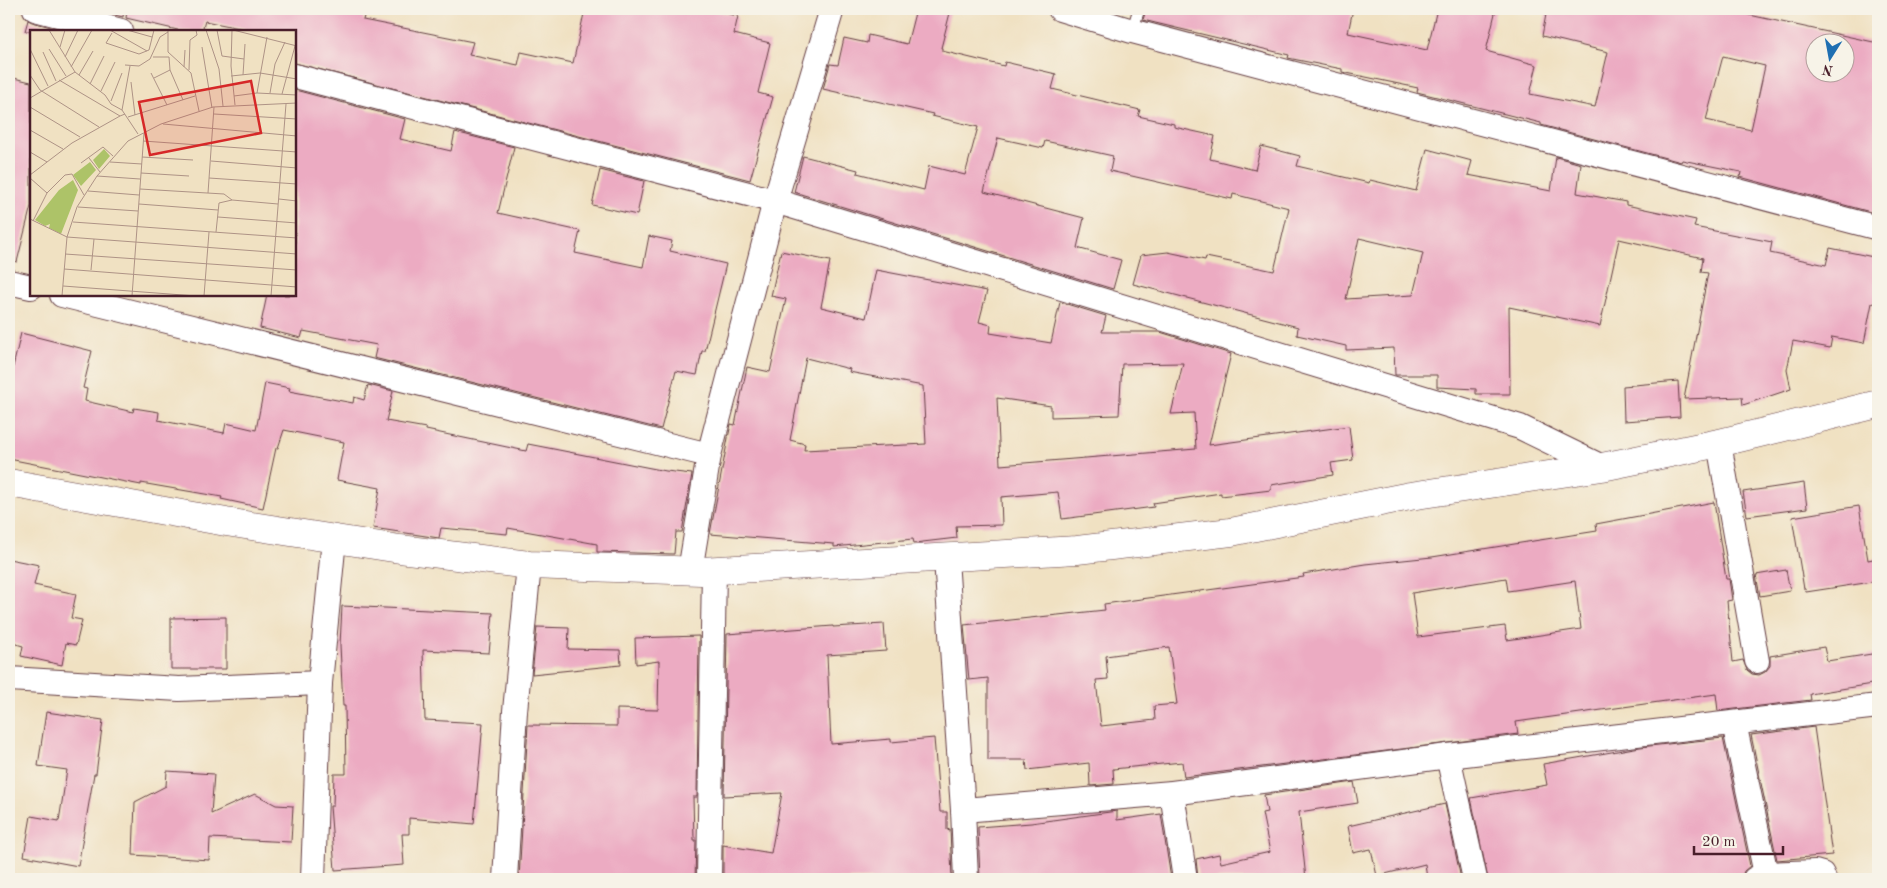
<svg xmlns="http://www.w3.org/2000/svg" width="1887" height="888" font-family="'Old Standard TT',serif">
<style>
.building{fill:#ecabc2;fill-rule:evenodd}
.lines{fill:none;stroke-linecap:round;stroke-linejoin:round}
.service-casing{stroke:#633c42;stroke-width:13}
.minor-casing{stroke:#633c42;stroke-width:26}
.secondary-casing{stroke:#633c42;stroke-width:29}
.service{stroke:#fff;stroke-width:11}
.minor{stroke:#fff;stroke-width:24}
.secondary{stroke:#fff;stroke-width:28}
.inset-road{fill:none;stroke:#ae9386;stroke-width:1}
.view{fill:#d62828;fill-opacity:0.15;stroke:#d62828;stroke-width:2.5}
.inset-edge{fill:none;stroke:#4a1f2b;stroke-width:2.5}
</style>
<rect width="100%" height="100%" fill="#f7f3e8"/>
<filter id="ink" filterUnits="userSpaceOnUse"><feTurbulence type="fractalNoise" baseFrequency=".02" numOctaves="2"/><feDisplacementMap in="SourceGraphic" scale="10" xChannelSelector="R" yChannelSelector="G"/><feConvolveMatrix kernelMatrix="1 2 1 2 8 2 1 2 1" color-interpolation-filters="sRGB"/></filter>
<filter id="wash" filterUnits="userSpaceOnUse"><feTurbulence type="fractalNoise" baseFrequency=".0096" numOctaves="4" result="noise"/><feDisplacementMap in="SourceGraphic" scale="20" xChannelSelector="R" yChannelSelector="G"/><feGaussianBlur stdDeviation="1.12" result="paint"/><feColorMatrix in="noise" values="0 0 0 0 0 0 0 0 0 0 0 0 0 0 0 0 0 1.4 0 .05"/><feComposite in="paint" operator="in"/></filter>
<g filter="url(#wash)">
<rect width="100%" height="100%" fill="#f0e1c2"/>
<g id="blocks">
<!-- building -->
<g class="building">
<path d="M90 9H124L123 17Z"/>
<path d="M127 9H366L363 20 473 42 469 55 518 65 521 52 573 63 585 9H708L738 16 734 34 770 43 758 93 773 97 750 180 295 63V31H254L205 21 202 31H182L126 18Z"/>
<path d="M916 9H951L941 48H942V51L1004 66 1005 62 1056 74 1052 89 1140 110 1138 116 1174 124V127L1215 136 1210 159 1255 170 1261 146 1300 156 1297 166 1369 183 1370 180 1416 191 1427 149 1472 161 1468 175 1551 191 1556 157 1581 164 1577 193 1626 202V205L1696 220 1694 227 1772 242 1770 253 1826 265 1830 248 1878 258V304L1872 303 1864 343 1832 337 1830 348 1793 341 1787 370 1791 389 1743 405 1742 397 1684 399 1708 273 1701 272 1703 258 1619 239 1600 326 1509 307 1510 394H1476V389L1437 387V375H1395L1394 348 1346 350V346L1297 335 1298 327 1133 284 1141 255 1168 252 1205 260 1206 257 1274 271 1289 208 1233 194 1232 199 1110 171 1113 156 1045 141 1043 148 998 138 984 192 1084 218 1077 248 1121 260 1113 289 794 192 803 156 858 170 857 173 924 190 929 166 965 175 978 127 932 116 933 114 823 89 830 64 838 65 844 38 867 43 868 35 907 44ZM1359 238 1423 253 1413 295 1346 299Z"/>
<path d="M1146 9H1353L1348 33 1427 50 1437 9H1496L1486 51 1537 65 1530 94 1595 107 1608 52 1542 36 1547 9H1722L1878 43V214L1740 177 1741 172 1682 160 1681 162 1541 125V123L1417 92 1418 88 1342 72V69L1288 58 1289 55 1143 20ZM1814 42H1844V72H1814ZM1723 56 1765 66 1751 130 1706 120Z"/>
<path d="M28 20 32 22 66 31H25Z"/>
<path d="M9 77 31 82V206L17 262 9 260Z"/>
<path d="M295 90 405 119 400 139 451 151 455 132 514 147 498 213 580 231 575 253 643 267 649 236 672 241 670 251 726 264 705 351H702L697 375 676 371 661 429 374 358 377 345 303 331 301 338 260 328 267 295H295Z"/>
<path d="M600 170 644 181 637 215 592 205Z"/>
<path d="M781 251 830 261 821 307 866 318 876 270 987 291 979 322 991 325 990 333 1051 343 1060 302 1106 316 1102 332H1160L1231 354 1209 445 1349 426 1353 460 1331 463 1333 475 1271 485V490L1221 496V493L1153 503 1154 507 1062 519 1058 492 1001 497 1002 525 956 526 957 538 914 543 913 539 834 547V544L710 534 728 438 731 424 735 425 747 367 770 372 786 299 771 296ZM806 358 850 369 849 372 923 386 926 444 804 450 805 444 790 440ZM1183 363 1171 414 1194 413 1196 449 1000 465 997 398 1051 406V417L1119 415 1122 364Z"/>
<path d="M21 333 92 351 83 388 87 389 85 401 133 412 134 408 159 412 158 420 224 433 226 423 256 430 265 383 290 388 289 391 353 403 354 397 364 400 368 385 393 391 386 421 426 428V430L526 451 528 444 666 471 692 474 682 532H676L674 554 597 552V544L508 528 507 534 441 528 439 538 373 528 380 488 337 480 344 442 284 430 278 448H276L263 508 221 499 222 497 141 483V485L9 459V366L13 367Z"/>
<path d="M1678 381 1680 417 1624 421 1623 386Z"/>
<path d="M1804 483 1807 508 1747 516 1743 492Z"/>
<path d="M1714 502 1726 579H1729L1732 600 1727 601 1733 662 1743 660 1747 670 1752 674 1759 675 1765 672 1770 666V656L1824 647 1827 661 1878 653V683L1810 694 1811 700 1718 711 1716 694 1516 722 1518 734 1184 777 1182 762 1113 769 1114 784 1090 786 1089 763 1027 770 1026 760H988V678L969 680 964 625 1105 610 1104 604 1304 577 1303 574 1365 564 1432 557 1597 531 1596 524ZM1506 578 1508 591 1575 581 1581 629 1507 640 1505 626 1418 637 1412 593ZM1169 647 1177 704 1154 706 1155 720 1101 726 1096 680 1108 679 1106 656Z"/>
<path d="M1859 506 1868 560 1878 558V581L1806 592 1805 589H1804L1792 517Z"/>
<path d="M9 559 39 565 34 585 76 594 71 618 82 620 76 645 66 643 62 665 21 656 23 646 9 642Z"/>
<path d="M1786 570 1790 591 1760 596 1756 575Z"/>
<path d="M342 606 493 613 489 653 423 650 425 720 483 723 474 824 409 818V834H402L404 865 335 870 330 806H333L334 774H346L345 706H343L340 645Z"/>
<path d="M226 617V669H171V618Z"/>
<path d="M884 624 886 651 827 655 831 744 891 739V742L934 738 940 812H947V830L950 829 952 879H723V845L771 853 782 793 724 796 727 634 833 626V627Z"/>
<path d="M537 627 569 628 568 649 620 650 621 665 532 674Z"/>
<path d="M699 636 697 797H693L694 840H696L695 879H519L528 725 617 726V709L658 710 659 661 636 664 635 638Z"/>
<path d="M46 712 103 720 96 774H94L78 866 24 856 31 816 59 821 67 770 38 766Z"/>
<path d="M1814 727 1832 855 1777 860 1751 735Z"/>
<path d="M1723 738 1750 866 1744 871 1741 879H1488L1471 798 1547 785 1543 764 1640 747Z"/>
<path d="M167 771 214 774 211 814 255 794 276 805 293 806 291 842 210 838 209 860 133 855 135 802 166 786Z"/>
<path d="M1354 782 1358 803 1299 812 1306 879H1198L1196 859 1219 854 1221 863 1270 852 1262 813 1267 812 1264 795Z"/>
<path d="M1445 804 1461 879H1427L1425 864 1377 876 1371 849 1353 853 1348 826Z"/>
<path d="M1117 811V820L1161 814 1171 879H980L978 827 1031 823Z"/>
</g>
</g>
</g>
<g filter="url(#ink)">
<use href="#blocks" fill-opacity="0" stroke="#633c42" stroke-width="1"/>
<g class="lines">
<!-- service casing -->
<g class="service-casing">
<path id="service" d="M1132 31 1139 9"/>
</g>
<!-- minor casing -->
<g class="minor-casing">
<g id="minor">
<path d="M35 9 121 31"/>
<path d="M1060 9 1132 31 1878 228"/>
<path d="M295 76 775 201 1520 427 1602 467"/>
<path d="M9 282 31 287"/>
<path d="M62 295 709 455"/>
<path d="M1719 443 1757 661"/>
<path d="M946 559 963 810 966 879"/>
<path d="M690 571 709 455 775 201 832 9"/>
<path d="M9 679 179 689 320 683"/>
<path d="M1734 723 1766 874"/>
<path d="M1448 756 1475 879"/>
<path d="M1172 793 1185 879"/>
<path d="M963 810 1172 793 1448 756 1878 706"/>
<path d="M313 879 320 683 334 539"/>
<path d="M505 879 515 711 529 565"/>
<path d="M709 879 714 569"/>
<path d="M1755 879 1766 874 1815 872 1822 874 1824 879"/>
</g>
</g>
<!-- secondary casing -->
<g class="secondary-casing">
<path id="secondary" d="M9 483 226 522 400 549 529 565 701 571 1077 550 1231 532 1410 496 1602 467 1719 443 1878 404"/>
</g>
<!-- service -->
<use href="#service" class="service"/>
<!-- minor -->
<use href="#minor" class="minor"/>
<!-- secondary -->
<use href="#secondary" class="secondary"/>
</g>
</g>
<!-- overview -->
<g transform="translate(30 30)">
<rect width="266" height="266" fill="#f0e1c2"/>
<path d="M74 119 80 126 69 139 63 130ZM60 132 66 140 51 156 43 145ZM43 150 48 160 31 204 19 198 20 194 15 196 5 190 29 160Z" fill="#adc368"/>
<path class="inset-road" d="M19 0 45 42 75 65 81 74 92 80 108 104M80 0 117 21M97 0 122 7M176 0 189 39 193 76M187 0 192 26 214 29M202 0 201 36 205 75M203 0 267 16M138 1V22L161 43 169 81M82 3 76 13 109 24 119 20 124 0M30 17 35 0M172 17 182 78M0 19 18 56M19 19 36 46M13 22 26 51M35 27 48 0M123 27H139M139 27 140 40 153 70M95 35 109 36 120 29 130 7 138 2M41 37 62 0M154 37 155 20M159 40 160 10 167 5 166 0M121 43 137 75M0 45 10 60 69 97M49 45 63 21M213 45 215 14M201 46 230 43 267 49M124 48 140 40M29 50 90 86 95 84M101 52 105 85M60 54 74 26M71 61 85 32M227 63 237 7M240 63 245 34 255 12M252 64 265 16M204 66 227 63 267 65M0 68 45 42M81 71 92 43M0 77 50 107M92 80 100 36M184 84 267 89M98 87 165 66M133 94 267 106M0 100 33 119M113 111 267 122M0 122 17 132M112 127 163 130M59 128 70 142M181 131 267 138M80 132 112 134M51 133 73 117 83 126M111 143 159 146M0 145 42 113 90 86M67 146 110 149M0 148 17 163M179 148 267 154M110 159 194 164 202 170M58 161 109 165M178 163 184 77M249 169 267 171M109 174 188 180M48 177 108 181M188 187 267 193M0 189 37 207 267 224M3 191 17 163 35 145 42 144 54 165M43 192 267 208M186 202 189 173 202 170 248 174M35 224 267 240M34 239 267 257M61 240 64 209M33 256 166 266M32 266 37 207 47 177 67 146 98 111 131 94 183 77 267 73M102 266 114 103M174 266 179 202M241 266 256 74"/>
<path class="view" d="M221 51 231 103 120 125 109 72Z"/>
<rect width="266" height="266" class="inset-edge"/>
</g>
<!-- margin -->
<rect width="1887" height="888" fill="none" stroke="#f7f3e8" stroke-width="30"/>
<!-- north arrow -->
<g transform="translate(1830 58) rotate(191)"><circle r="24" fill="#f7f3e8" stroke="#b29e9c"/>
<path d="M0-4L9 19L0 12L-9 19Z" fill="#1f6fb2"/>
<text y="-8" font-size="14" font-weight="bold" text-anchor="middle" fill="#4a1f2b">N</text>
</g>
<!-- scale -->
<path d="M1694 846v8h89v-8" fill="none" stroke="#4a1f2b" stroke-width="2.5"/>
<text x="1702" y="846" font-size="15" fill="#4a1f2b" stroke="#f7f3e8" stroke-width="4" paint-order="stroke">20 m</text>
</svg>
